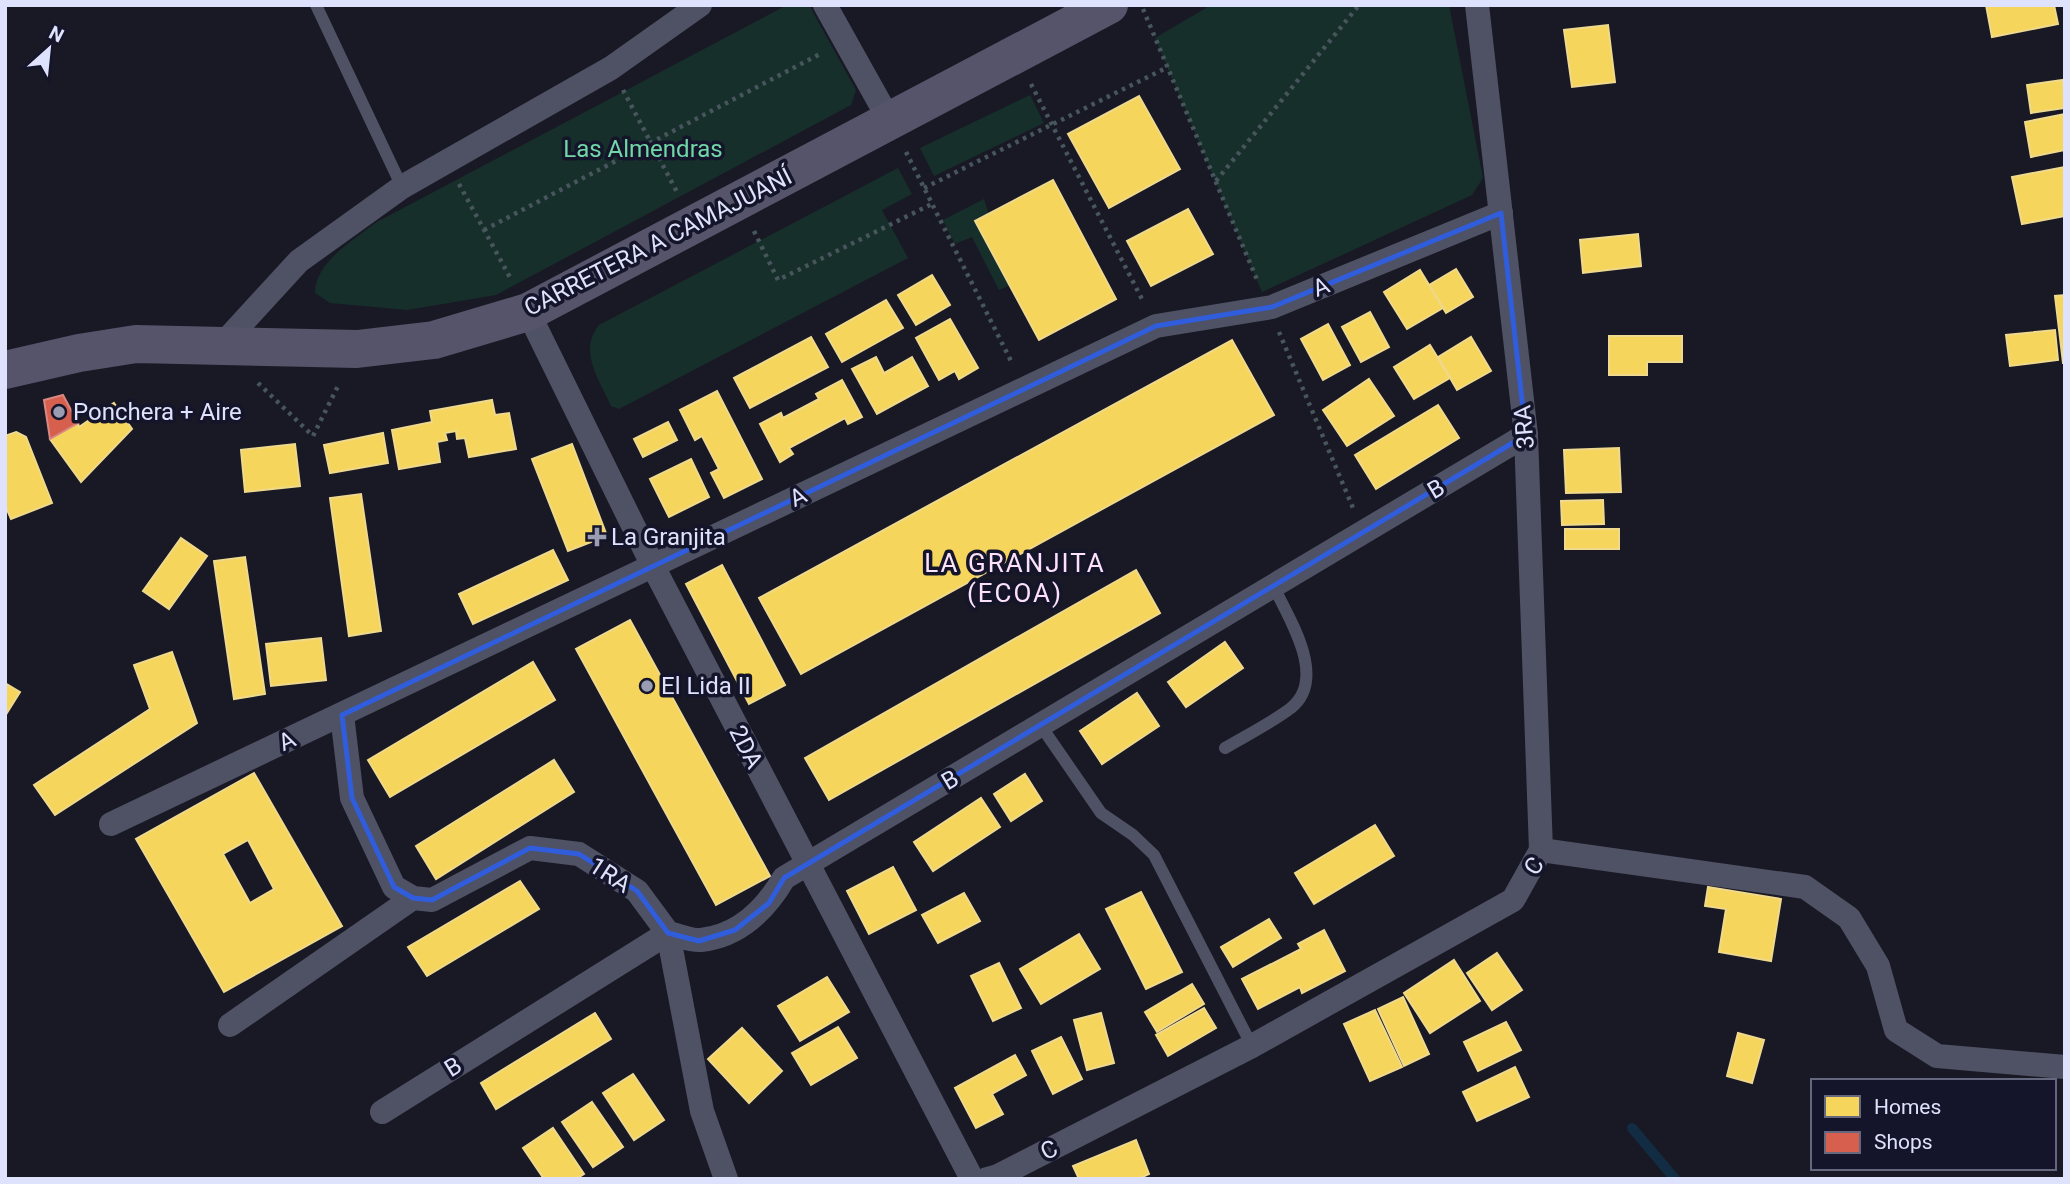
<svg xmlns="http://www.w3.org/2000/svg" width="2070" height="1184" font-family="Roboto,sans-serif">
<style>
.green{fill:#172f2b}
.homes{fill:#f6d55c;stroke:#efd98c;stroke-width:2;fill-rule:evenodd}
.shops{fill:#d6604d;stroke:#d98782;stroke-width:2}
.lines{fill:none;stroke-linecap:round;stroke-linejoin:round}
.stream{stroke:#122d43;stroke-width:10}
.path{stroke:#47555c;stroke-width:4.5;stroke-dasharray:3.5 5;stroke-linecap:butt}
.lane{stroke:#4f5264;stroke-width:12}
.street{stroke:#4f5264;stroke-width:24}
.primary{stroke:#56546a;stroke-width:38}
.marked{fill:none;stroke:#305ddc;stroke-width:5;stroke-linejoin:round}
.poi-dot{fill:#9a9cb1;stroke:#14152a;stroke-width:2.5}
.labels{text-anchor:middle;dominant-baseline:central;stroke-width:7;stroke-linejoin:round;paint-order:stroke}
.park-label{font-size:24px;fill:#71d7a7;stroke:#14152a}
.street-label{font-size:24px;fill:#dfe2fc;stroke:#14152a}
.poi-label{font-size:24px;fill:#dfe2fc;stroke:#14152a;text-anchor:start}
.neighbourhood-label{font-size:26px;letter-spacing:2px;fill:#fce1f8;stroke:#14152a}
</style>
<rect width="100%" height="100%" fill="#191925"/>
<!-- green -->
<g class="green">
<path d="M787 5H809L856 90 851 105 496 295 407 310 330 303 315 293C315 262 353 241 375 223Z"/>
<path d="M1211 5H1449L1483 178 1472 195 1262 292 1155 38Z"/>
<path d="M1030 95 1044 123 934 176 920 148Z"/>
<path d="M898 168 912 194 882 210 908 258 619 409 611 406C599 379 578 351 599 325Z"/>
<path d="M984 199 1010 285 999 290 972 237 955 244 943 220Z"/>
</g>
<!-- homes -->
<g class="homes">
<path d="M1986 5H2054L2058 24 1992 37Z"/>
<path d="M1608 25 1615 82 1572 87 1564 30Z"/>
<path d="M2063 80 2065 108 2031 113 2027 85Z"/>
<path d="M1139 96 1180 169 1109 208 1068 134Z"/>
<path d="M2065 114V150L2031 157 2025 122Z"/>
<path d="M2065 167V216L2022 224 2012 177Z"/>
<path d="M1053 180 1116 299 1039 340 975 221Z"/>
<path d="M1188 209 1213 254 1151 286 1127 241Z"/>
<path d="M1638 234 1641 266 1583 273 1580 240Z"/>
<path d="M1456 269 1473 297 1446 313 1429 285Z"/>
<path d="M1420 270 1443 308 1407 329 1384 292Z"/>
<path d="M932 275 950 305 916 325 898 295Z"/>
<path d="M2065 295V363H2063L2055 296Z"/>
<path d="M886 300 903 328 842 362 826 334Z"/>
<path d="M1370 312 1389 347 1361 362 1342 327Z"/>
<path d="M950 319 978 368 959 379 955 371 939 380 916 338Z"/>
<path d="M1328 324 1350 365 1323 380 1301 339Z"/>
<path d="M2055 330 2058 360 2010 366 2006 335Z"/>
<path d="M1609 336H1682V362H1647V375H1609Z"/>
<path d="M811 337 828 367 750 408 734 378Z"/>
<path d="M1471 337 1491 371 1457 390 1438 357Z"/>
<path d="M1232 340 1274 415 801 674 759 598Z"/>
<path d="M1430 345 1450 378 1414 399 1394 367Z"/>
<path d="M876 357 884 373 912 357 928 386 877 414 852 369Z"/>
<path d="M1369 379 1394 416 1347 446 1323 410Z"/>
<path d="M842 380 862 417 848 424 845 418 789 448 793 454 780 462 760 424 781 413 783 418 819 399 816 394Z"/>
<path d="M717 391 762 479 724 498 711 473 719 469 702 436 695 440 680 410Z"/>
<path d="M492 400 495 415 509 413 516 449 469 457 465 438 457 439 456 431 445 433 447 440 437 442 440 462 399 469 392 430 432 422 430 411Z"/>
<path d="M114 403 132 429 81 482 50 439 78 423 79 427Z"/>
<path d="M1438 405 1459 438 1376 489 1355 455Z"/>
<path d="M668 422 677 440 643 457 634 439Z"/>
<path d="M16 432 26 437 52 503 11 519 5 505V436Z"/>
<path d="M383 433 388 463 330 473 324 445Z"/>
<path d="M295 444 300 486 245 492 241 450Z"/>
<path d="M572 444 607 536 568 551 532 459Z"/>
<path d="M1619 448 1621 492 1566 493 1564 450Z"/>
<path d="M691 459 709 497 669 517 650 479Z"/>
<path d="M361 494 381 631 349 636 330 498Z"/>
<path d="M1603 500 1604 524 1562 525 1561 501Z"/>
<rect x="1565" y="529" width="54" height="20"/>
<path d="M181 538 207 556 169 609 143 591Z"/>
<path d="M553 550 568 580 473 624 459 594Z"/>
<path d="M245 557 265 694 234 699 214 561Z"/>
<path d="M722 565 785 685 749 704 686 584Z"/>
<path d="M1136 570 1160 613 829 800 805 758Z"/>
<path d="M630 620 770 876 716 905 576 649Z"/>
<path d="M321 638 326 680 271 686 266 644Z"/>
<path d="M1225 642 1243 668 1186 707 1168 682Z"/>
<path d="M172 652 197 723 55 815 34 785 150 709 134 665Z"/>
<path d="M533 662 555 700 390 797 368 760Z"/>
<path d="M5 683 20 692 5 716Z"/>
<path d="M1137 693 1159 726 1102 764 1080 731Z"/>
<path d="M554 760 574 792 436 879 416 846Z"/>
<path d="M254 773 342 926 224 992 136 839ZM248 840 274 889 250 903 223 854Z"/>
<path d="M1025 774 1042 801 1011 821 994 794Z"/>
<path d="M981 798 1000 827 933 871 914 842Z"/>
<path d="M1375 825 1394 856 1314 904 1295 873Z"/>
<path d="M893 867 916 910 869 934 847 891Z"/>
<path d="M520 881 539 909 427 976 408 947Z"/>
<path d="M1708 887 1781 899 1771 961 1719 952 1726 909 1705 906Z"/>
<path d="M1141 892 1182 972 1146 989 1106 909Z"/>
<path d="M964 893 980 921 938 943 922 915Z"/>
<path d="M1269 919 1281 938 1233 967 1221 947Z"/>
<path d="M1324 930 1345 971 1302 993 1300 987 1258 1009 1242 979 1301 949 1298 944Z"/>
<path d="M1079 934 1100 969 1041 1004 1020 969Z"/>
<path d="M1497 953 1522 990 1492 1010 1467 973Z"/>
<path d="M1454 960 1480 1001 1430 1033 1404 993Z"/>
<path d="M999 963 1021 1008 993 1021 971 976Z"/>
<path d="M827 977 849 1012 800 1041 778 1006Z"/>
<path d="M1192 984 1204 1004 1157 1032 1145 1012Z"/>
<path d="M1403 997 1429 1054 1404 1066 1378 1009Z"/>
<path d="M1204 1008 1216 1028 1168 1056 1156 1035Z"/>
<path d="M1375 1010 1402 1067 1370 1081 1344 1024Z"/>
<path d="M595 1013 611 1039 496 1109 481 1083Z"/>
<path d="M1101 1013 1114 1063 1087 1070 1074 1020Z"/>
<path d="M1506 1022 1521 1050 1478 1071 1464 1042Z"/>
<path d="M838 1027 857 1058 811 1085 792 1053Z"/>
<path d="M742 1028 782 1071 749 1103 708 1059Z"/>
<path d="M1738 1033 1764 1040 1752 1083 1727 1076Z"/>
<path d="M1061 1037 1082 1079 1053 1094 1032 1051Z"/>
<path d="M1015 1055 1026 1075 992 1094 1003 1114 976 1128 955 1088Z"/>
<path d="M1515 1067 1529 1097 1477 1121 1463 1092Z"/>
<path d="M633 1074 664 1120 634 1140 603 1093Z"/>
<path d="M592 1102 623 1147 593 1167 562 1122Z"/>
<path d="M553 1128 584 1174 576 1179H544L523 1148Z"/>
<path d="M1136 1140 1149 1174 1138 1179H1079L1073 1166Z"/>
</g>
<!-- shops -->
<path class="shops" d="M63 395 78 423 50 439 44 400Z"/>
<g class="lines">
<!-- stream -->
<path class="stream" d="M1632 1128 1675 1179"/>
<!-- path -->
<g class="path">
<path d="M1143 9 1258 282"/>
<path d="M1031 84 1144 303"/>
<path d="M623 90 678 194"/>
<path d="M906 152 1012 363"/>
<path d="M1216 181 1359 5"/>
<path d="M459 184 512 281"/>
<path d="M924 188 1168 67"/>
<path d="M484 230 820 54"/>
<path d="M754 231 778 280 932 204"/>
<path d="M1279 332 1353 508"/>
<path d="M258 383 313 436 339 384"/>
</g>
<!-- lane -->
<g class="lane">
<path d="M316 5 402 187"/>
<path d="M1041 726 1101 813 1133 835 1154 855 1252 1046"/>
<path d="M1225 748C1247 735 1271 723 1291 708 1328 678 1289 619 1274 587"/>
</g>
<!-- street -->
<g class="street">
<path d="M825 5 891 123"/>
<path d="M1477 5 1526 435 1541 850"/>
<path d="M528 312 653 566 972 1179"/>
<path d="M220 347 299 261 402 187 611 68 700 5"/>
<path d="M342 715 352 798 394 887 413 898 432 900 530 848 579 854 637 891 668 933 702 1111 726 1179"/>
<path d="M111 824 1156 326 1272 307 1501 213"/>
<path d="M1541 850 1805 887 1849 918 1878 966 1896 1030 1937 1056 2065 1067"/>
<path d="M230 1025 413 898"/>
<path d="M382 1112 668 933C678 935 691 941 701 940 739 936 766 909 784 878L1526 435"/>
<path d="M987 1179 998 1176 1252 1046 1513 900 1541 850"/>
</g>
<!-- primary -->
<path class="primary" d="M5 370 79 353 136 344 357 349 434 340 528 312 1109 5"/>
</g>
<!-- marked area -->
<path class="marked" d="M1501 213 1526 435 784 878 769 903 735 930 699 941 668 933 637 891 579 854 530 848 432 900 413 898 394 887 352 798 342 715 1156 326 1272 307Z"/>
<!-- markers -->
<g class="poi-dot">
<circle cx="59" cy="412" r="7"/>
<path d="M593.5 526.5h7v7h7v7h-7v7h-7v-7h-7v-7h7z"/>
<circle cx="647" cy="686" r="7"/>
</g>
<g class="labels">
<!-- park labels -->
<g class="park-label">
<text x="643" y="149">Las Almendras</text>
</g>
<!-- street labels -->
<g class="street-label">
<text transform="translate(658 242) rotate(-27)">CARRETERA A CAMAJUANÍ</text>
<text transform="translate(1321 287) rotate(-22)">A</text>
<text transform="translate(1524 427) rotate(-95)">3RA</text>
<text transform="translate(1436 489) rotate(-31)">B</text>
<text transform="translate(798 497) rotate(-26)">A</text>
<text transform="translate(287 741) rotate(-25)">A</text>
<text transform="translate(746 747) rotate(63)">2DA</text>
<text transform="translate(950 780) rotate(-31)">B</text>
<text transform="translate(1534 866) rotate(-56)">C</text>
<text transform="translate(610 875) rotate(33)">1RA</text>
<text transform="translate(453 1067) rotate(-32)">B</text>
<text transform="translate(1049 1150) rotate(-27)">C</text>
</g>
<!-- poi labels -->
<g class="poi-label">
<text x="73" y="412">Ponchera + Aire</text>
<text x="611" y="537">La Granjita</text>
<text x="661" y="686">El Lida II</text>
</g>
<!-- neighbourhood labels -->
<g class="neighbourhood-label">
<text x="1015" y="563">LA GRANJITA<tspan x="1015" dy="30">(ECOA)</tspan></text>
</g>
</g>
<!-- border -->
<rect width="2070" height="1184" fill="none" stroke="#dfe2fc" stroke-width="14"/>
<!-- legend -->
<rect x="1811" y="1079" width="245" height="91" fill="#14152a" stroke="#65677e" stroke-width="2"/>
<rect x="1825" y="1096" width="35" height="21" fill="#f6d55c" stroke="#65677e" stroke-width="2"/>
<text x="1874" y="1114" font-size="21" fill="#dfe2fc">Homes</text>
<rect x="1825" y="1132" width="35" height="21" fill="#d6604d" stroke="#65677e" stroke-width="2"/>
<text x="1874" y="1149" font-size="21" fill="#dfe2fc">Shops</text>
<!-- north arrow -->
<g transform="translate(49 49) rotate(27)" stroke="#14152a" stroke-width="5" paint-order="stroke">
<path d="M0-5L12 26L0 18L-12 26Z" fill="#dfe2fc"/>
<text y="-10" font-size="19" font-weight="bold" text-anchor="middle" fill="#dfe2fc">N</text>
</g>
</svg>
